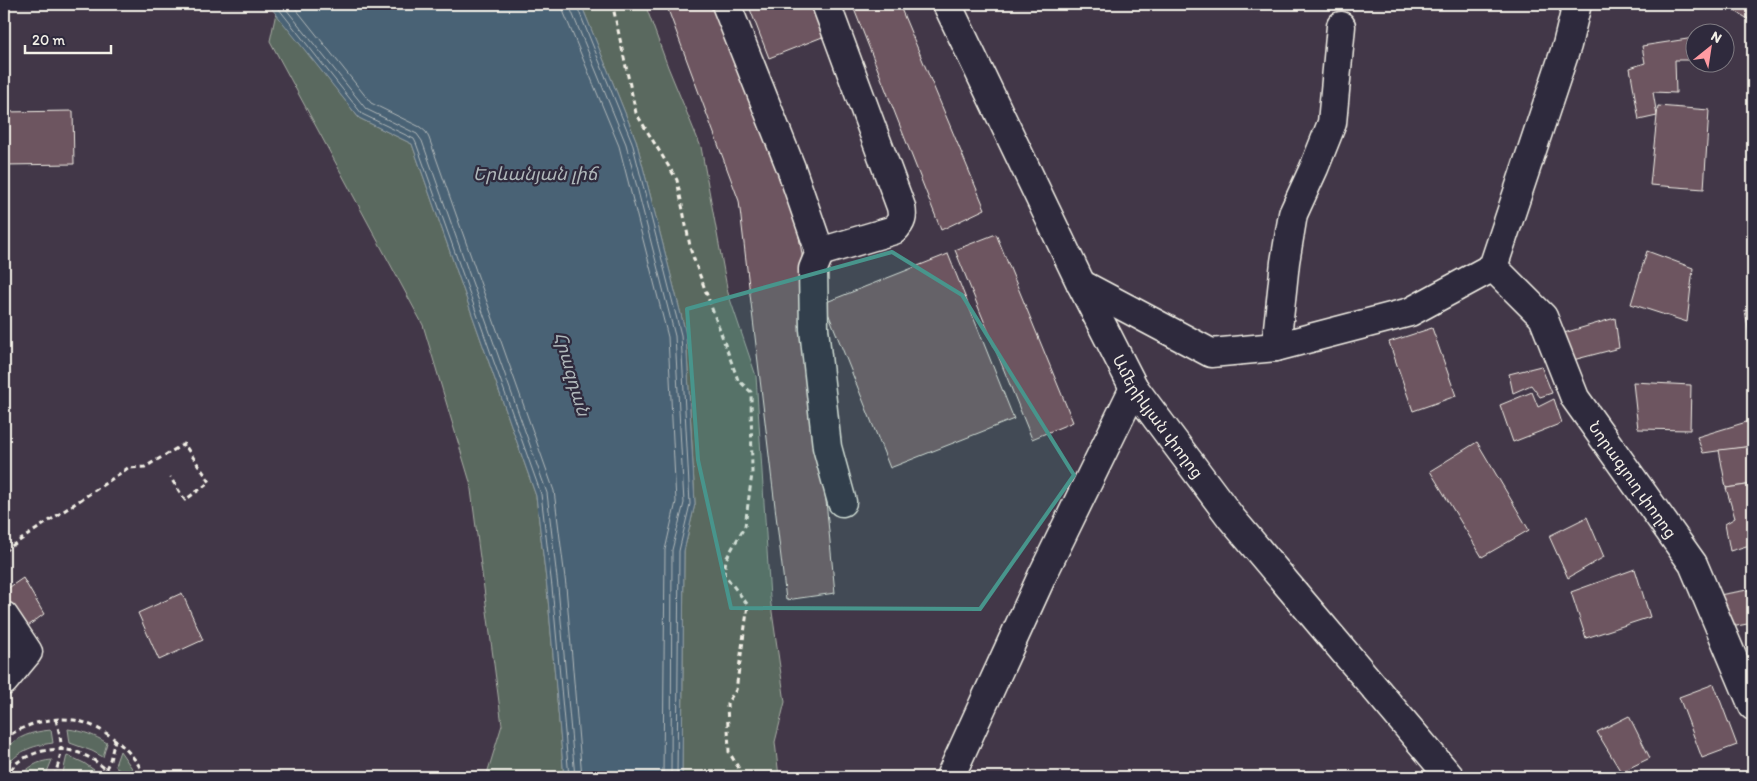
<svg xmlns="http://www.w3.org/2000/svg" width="1757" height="781" font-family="Itim,'Noto Sans Armenian',sans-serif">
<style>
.green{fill:#5a695f;stroke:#a7ada4}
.water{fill:#4a6274;stroke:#8e9ba2}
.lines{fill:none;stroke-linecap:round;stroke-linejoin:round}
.shore{stroke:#b0b8ba;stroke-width:1}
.building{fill:#6d5561;stroke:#f4f1e8}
.minor-casing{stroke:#f4f1e8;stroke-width:31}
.path{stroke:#f4f1e8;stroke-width:3;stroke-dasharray:5 4;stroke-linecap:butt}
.minor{stroke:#2f2a3d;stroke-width:28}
.marked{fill:#48958c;fill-opacity:0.2;stroke:#48958c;stroke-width:4;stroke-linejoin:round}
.labels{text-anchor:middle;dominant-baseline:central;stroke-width:4.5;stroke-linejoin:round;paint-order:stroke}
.street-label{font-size:16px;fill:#f4f1e8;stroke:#2f2a3d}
.water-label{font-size:18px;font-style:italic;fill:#b0b8ba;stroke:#2f2a3d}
</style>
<rect width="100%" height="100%" fill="#423748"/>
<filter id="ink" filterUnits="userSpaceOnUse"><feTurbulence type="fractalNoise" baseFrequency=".02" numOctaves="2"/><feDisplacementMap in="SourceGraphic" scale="10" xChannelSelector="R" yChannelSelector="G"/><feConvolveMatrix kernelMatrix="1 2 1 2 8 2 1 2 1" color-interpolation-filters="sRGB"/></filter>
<g filter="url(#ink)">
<!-- green -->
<g class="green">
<path d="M581 4H645L668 67 701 147 728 293 756 376 770 598 785 702 775 742 779 777H682L684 551 695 504 686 334 636 140Z"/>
<path d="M276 13 359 118 412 144 536 496 547 588 564 777H486L502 725 470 482 423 325 270 41Z"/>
<path d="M68 729C83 731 94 735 107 743L103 757 92 751 70 743Z"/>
<path d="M51 730 53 743C30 746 18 751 4 769V749C20 736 30 732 51 730Z"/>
<path d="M120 751 138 777H124L115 765Z"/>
<path d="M67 755 84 763 94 770 89 777H62Z"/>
<path d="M52 760 45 777H19C29 767 37 761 52 760Z"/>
</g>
<!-- water -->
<path class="water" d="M268 4H581L636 140 686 334 695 504 684 551 682 777H564L547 588 536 496 412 144 359 118Z"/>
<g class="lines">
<!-- shore -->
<g class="shore">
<path d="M275 4 362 114 414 139 416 143 541 494 552 587 569 777"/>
<path d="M282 4 366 109 417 134 422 141 547 493 558 587 575 777"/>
<path d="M292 4 371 103 420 127 426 132 429 138 554 491 566 586 582 777"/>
<path d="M562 4 564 13 619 146 668 337 676 502 665 550 663 777"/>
<path d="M570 4 571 10 626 144 675 336 684 503 672 550 671 777"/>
<path d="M576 4 632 142 681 335 690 504 679 551 677 777"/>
</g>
</g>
<!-- building -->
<g class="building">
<path d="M666 4H715L790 185 802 254 835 593 786 600 739 201Z"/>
<path d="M748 4H818L830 34 769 58Z"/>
<path d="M852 4H899L985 209 941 230Z"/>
<path d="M1733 4H1753V22L1730 8Z"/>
<path d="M1694 38V60H1675L1676 93 1653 92 1657 116 1639 120 1630 68 1645 63 1642 46Z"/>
<path d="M1658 106 1709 110 1704 189 1650 185Z"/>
<path d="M73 111 74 164 4 165V112Z"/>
<path d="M996 234 1073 422 1032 439 955 250Z"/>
<path d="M1647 251 1693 268 1687 322 1631 304Z"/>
<path d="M948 254 1014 419 890 468 824 303Z"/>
<path d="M1745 310H1753V357Z"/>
<path d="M1615 318 1619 348 1573 360 1564 333Z"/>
<path d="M1432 328 1456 396 1413 411 1389 342Z"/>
<path d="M1541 366 1552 393 1540 397 1531 385 1513 393 1509 374Z"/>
<path d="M1633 382 1691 385 1690 430 1638 429Z"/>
<path d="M1532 392 1538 407 1554 399 1562 423 1513 442 1500 405Z"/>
<path d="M1753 420V446L1703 453 1697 437Z"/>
<path d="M1477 442 1529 530 1482 557 1430 471Z"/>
<path d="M1753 446V484L1726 488 1719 450Z"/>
<path d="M1753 484V544L1730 551 1725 524 1735 518 1726 488Z"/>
<path d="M1587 517 1604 557 1568 578 1549 536Z"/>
<path d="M1635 569 1650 617 1586 638 1571 592Z"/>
<path d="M23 578 44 614 24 629 4 596V591Z"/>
<path d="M1753 589V623L1731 627 1719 595Z"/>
<path d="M182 593 203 640 159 660 138 613Z"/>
<path d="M1714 684 1737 745 1702 758 1679 697Z"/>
<path d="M1629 716 1650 758 1621 772 1597 732Z"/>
</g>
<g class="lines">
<!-- minor casing -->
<g class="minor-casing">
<g id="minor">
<path d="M726 4 791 168 820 252 894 230C902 222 903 217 901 207L826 4"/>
<path id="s1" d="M947 4 1081 284 1134 388 1232 519 1450 777"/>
<path d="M820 252 813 269 814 329 827 447 842 502"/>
<path id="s2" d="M1493 267 1543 317 1575 398 1693 564 1753 706"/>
<path d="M1081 284 1211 353 1276 347 1410 312 1493 267 1567 45 1577 4"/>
<path d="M1276 347 1285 262 1293 214 1314 168 1332 123 1341 26"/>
<path d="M4 616 28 652 4 681"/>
<path d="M950 777 1042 576 1134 388"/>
</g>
</g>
<!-- path -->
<g class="path">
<path d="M610 4 613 7 636 113 677 180 691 251 738 380 751 392 752 474 745 526 726 559 724 574 748 605 736 690 727 703 729 752 738 767 741 777"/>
<path d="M4 551 128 468 145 467 184 444 210 482 185 500 170 477"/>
<path d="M4 739C23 725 50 716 74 720 103 725 134 751 145 777"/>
<path d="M5 777C9 773 13 766 18 762 23 758 33 754 39 752 70 744 92 755 114 777"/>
<path d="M54 777C63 752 63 745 56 720"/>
<path d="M102 777 110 760 115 740"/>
</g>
<!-- minor -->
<use href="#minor" class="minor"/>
</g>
</g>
<!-- marked area -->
<path class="marked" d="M892 252 962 295 1074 475 980 609 731 608 698 460 687 309Z"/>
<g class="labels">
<!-- street labels -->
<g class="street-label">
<text stroke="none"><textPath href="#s1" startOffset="464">Ամերիկյան փողոց</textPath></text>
<text stroke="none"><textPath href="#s2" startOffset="258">Նորագյուղ փողոց</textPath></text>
</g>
<!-- water labels -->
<g class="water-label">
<text x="535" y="174">Երևանյան լիճ</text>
<text transform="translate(572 374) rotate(74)">Հրազդան</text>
</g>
</g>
<!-- margin -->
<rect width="1757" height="781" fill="none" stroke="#2f2a3d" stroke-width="20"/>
<rect x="10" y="10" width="1737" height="761" fill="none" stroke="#f4f1e8" stroke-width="2" filter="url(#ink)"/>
<!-- north arrow -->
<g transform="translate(1710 48) rotate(30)"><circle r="24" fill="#2f2a3d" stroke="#7e7a81"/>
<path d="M0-4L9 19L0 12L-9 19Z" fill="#ff9aa2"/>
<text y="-8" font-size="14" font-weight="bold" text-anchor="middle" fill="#f4f1e8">N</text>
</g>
<!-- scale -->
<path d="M25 45v8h86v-8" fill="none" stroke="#f4f1e8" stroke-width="2.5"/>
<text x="32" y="45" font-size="15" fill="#f4f1e8" stroke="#2f2a3d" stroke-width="4" paint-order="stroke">20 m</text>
</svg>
